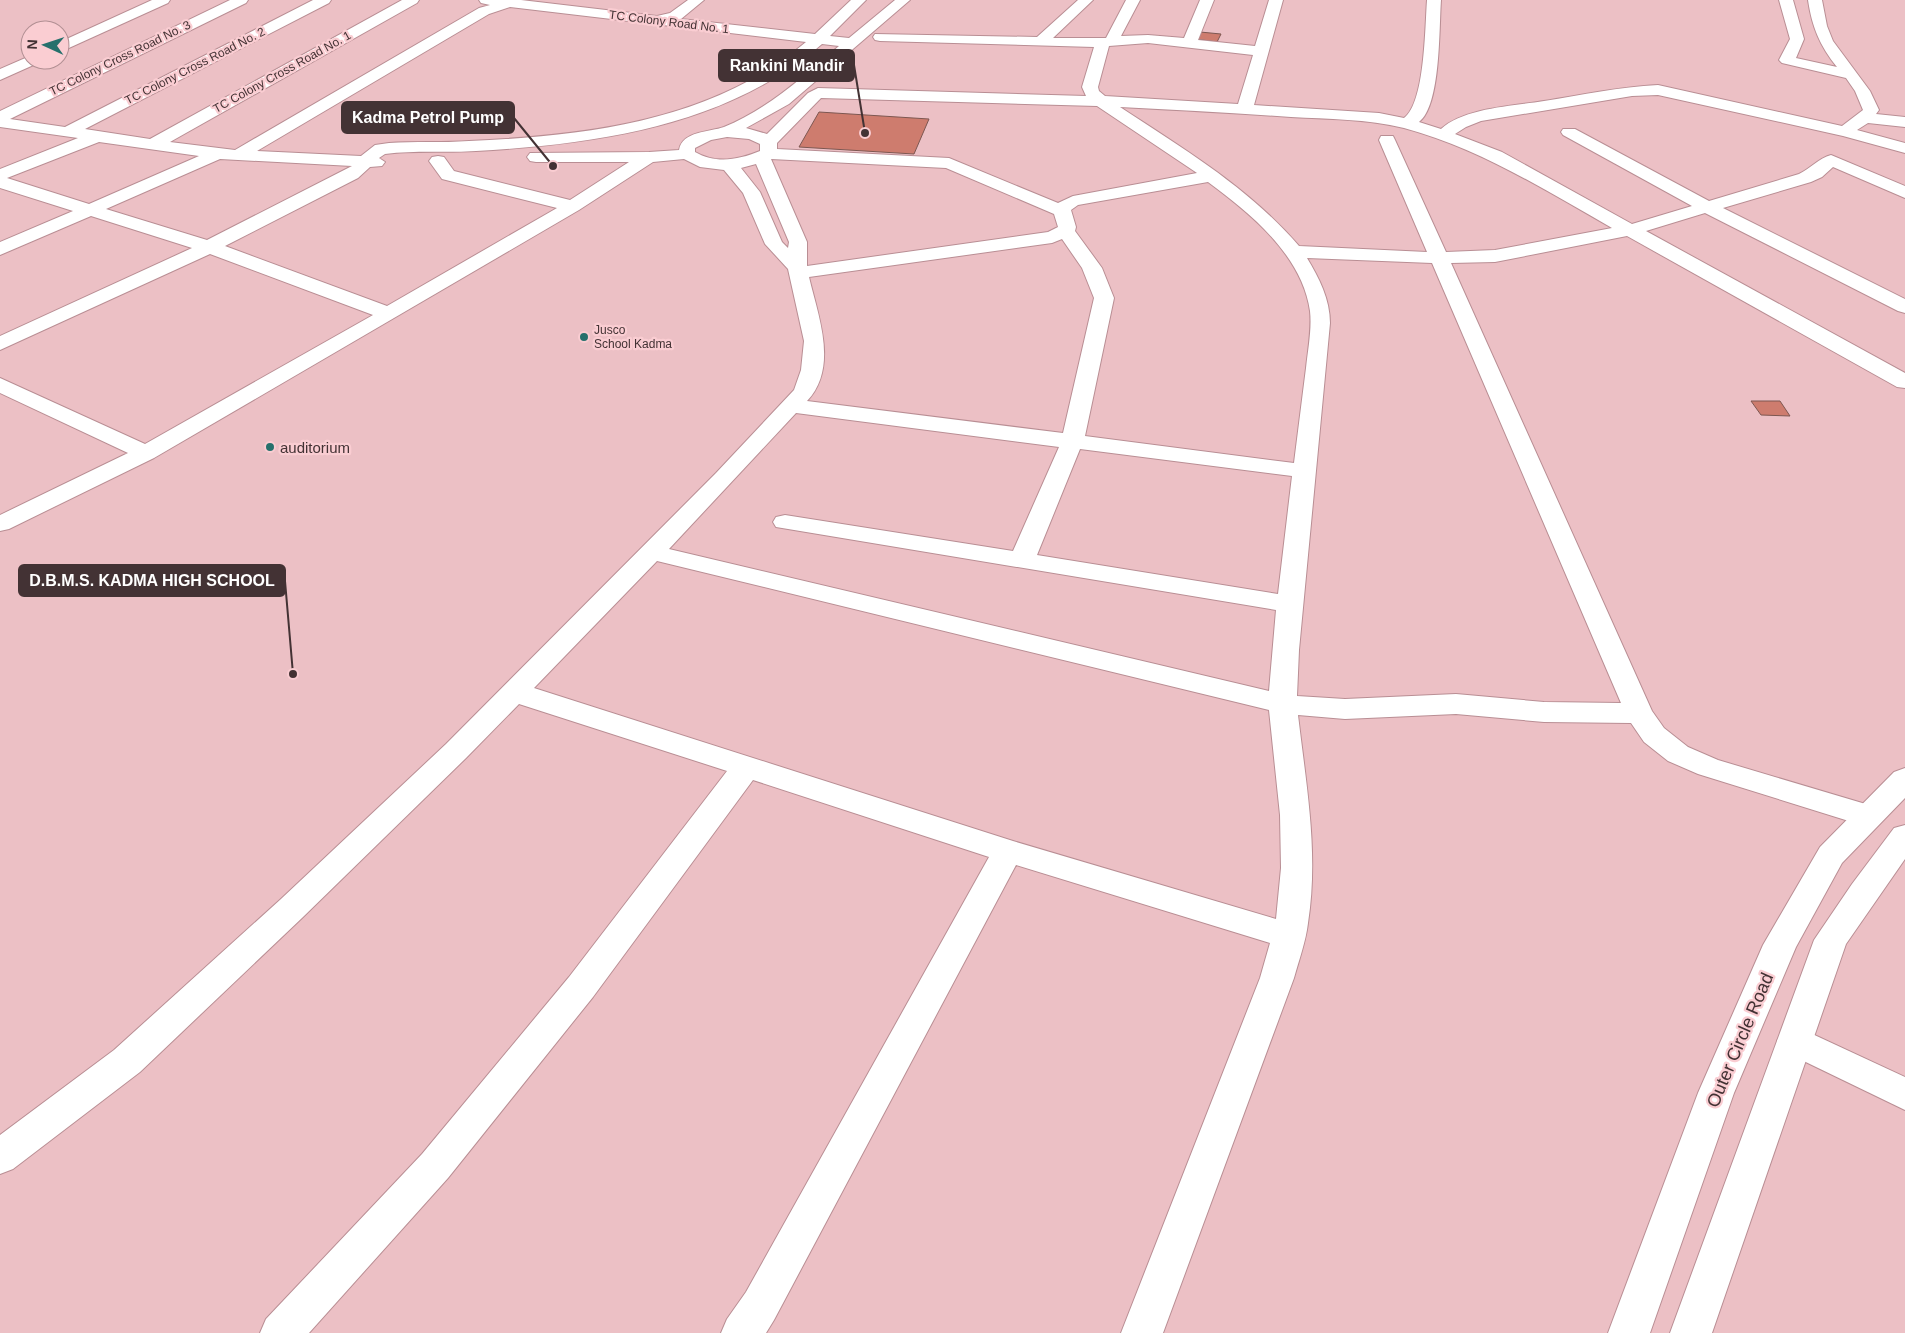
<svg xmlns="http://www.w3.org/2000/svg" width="1905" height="1333" font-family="Helvetica,sans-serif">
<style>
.building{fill:#ce7c6e;stroke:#7d5751}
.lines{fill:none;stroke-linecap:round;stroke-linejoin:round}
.minor-casing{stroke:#b98e94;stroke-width:2}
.major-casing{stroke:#b98e94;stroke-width:2}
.minor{fill:#fff;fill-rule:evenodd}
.major{fill:#fff;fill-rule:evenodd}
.poi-dot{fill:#26706c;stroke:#facdd2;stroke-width:2}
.labels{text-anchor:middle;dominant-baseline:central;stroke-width:4.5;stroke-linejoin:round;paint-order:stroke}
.far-street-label{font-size:12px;fill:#433234;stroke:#facdd2}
.far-poi-label{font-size:12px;fill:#433234;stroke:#facdd2;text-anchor:start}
.poi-label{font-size:15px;fill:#433234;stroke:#facdd2;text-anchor:start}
.near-street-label{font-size:18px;fill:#433234;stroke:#facdd2}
.leader{fill:none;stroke:#433234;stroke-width:2}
.callout-dot{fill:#433234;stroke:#facdd2;stroke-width:2}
.callout{fill:#433234;stroke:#433234;stroke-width:2}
.callout-label{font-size:16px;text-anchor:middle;font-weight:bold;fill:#fff}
</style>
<rect width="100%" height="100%" fill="#ecc0c5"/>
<!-- building -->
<g class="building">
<path d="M1200 32 1221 34 1217 42 1195 39Z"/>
<path d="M819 112 929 119 914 154 799 147Z"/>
<path d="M1751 401H1780L1790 416 1761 415Z"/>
</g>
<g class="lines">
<!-- minor casing -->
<g class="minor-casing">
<g id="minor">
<path d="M152 0H170L168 3 60 52V42Z"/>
<path d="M230 0H248L246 3 10 119 65 127 313 0H331L329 3 85 129 150 139 402 0H419L417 3 170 142 235 150 479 8 490 5 481 3 479 0H521L657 16 670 13 688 0H704L681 19 815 34 851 0H866L830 36 849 38 895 0H910L789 104 746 128 767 134 808 93 818 88 1086 96 1082 87 1094 47 880 41 875 40 873 37 875 34 1037 37 1078 0H1093L1053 38H1106L1126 0H1140L1121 36 1148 35 1184 38 1200 0H1214L1198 40 1255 46 1269 0H1283L1254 105 1379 113 1404 118C1425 103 1425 27 1427 0H1441C1439 27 1441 106 1419 122L1441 129C1464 108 1513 106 1544 101 1582 95 1619 87 1658 85L1842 126 1863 110 1855 91 1846 78 1782 63 1779 60 1790 39 1779 0H1793L1804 39 1796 58 1837 67C1820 46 1812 27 1808 0H1822L1827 26 1833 41 1870 91 1879 110 1876 114 1905 117V127L1868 123 1857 130 1905 143V153L1843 136 1658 95 1632 96 1481 121 1466 127 1455 134 1502 152 1632 224 1692 206 1563 135 1561 132 1563 129H1575L1709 201 1799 174C1810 169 1819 158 1831 155L1905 186V198L1833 167 1822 177 1811 182 1723 208 1905 299V313L1898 311 1705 213 1646 231 1905 373V388L1897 387 1627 236 1495 262 1451 263 1652 711 1664 728 1688 747 1718 760 1879 808 1883 816 1879 824 1868 827 1698 774 1668 761 1644 742 1631 723 1544 722 1456 714 1345 719 1298 715C1306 784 1319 853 1308 923 1306 941 1299 960 1294 978L1163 1333H1121L1260 978 1270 943 1016 865 774 1320 766 1333H721L727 1319 746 1292 989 857 753 780 593 997 448 1178 309 1333H260L266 1319 422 1154 569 977 727 771 519 704 466 758 303 917 140 1072 13 1169 0 1174V1135L114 1050 281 899 446 744 716 473 794 390 801 370 804 341 788 269 765 244 743 193 724 170 700 167 684 159 653 162 579 210 154 458 9 529 0 531V515L128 453 0 393V378L145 444 373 315 210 254 0 350V336L192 248 91 216 0 255V242L73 211 0 188V169L78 138 0 127V111ZM510 7 806 42C713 121 586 136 469 141 442 143 415 141 389 143L375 145 361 156 257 151 489 14ZM1148 43 1253 55 1238 104 1105 96 1099 91 1098 87 1109 46ZM822 44 839 46C804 76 768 109 724 127 710 132 682 131 679 150L649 152 530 153 527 157 530 161 536 162H629L570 200 454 171 444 157 438 156 432 157 429 161 442 179 557 208 387 306 225 246 358 178 370 167 382 166 385 162 379 158 385 154C415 150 446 153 476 151 598 144 726 126 822 44ZM821 98 1097 106 1197 173 1073 196 1058 203 949 158 777 149V143ZM1120 107C1177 110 1234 113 1291 117 1328 119 1367 119 1404 128 1479 148 1545 190 1612 228L1495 250 1446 252 1395 140 1393 136H1381L1379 140 1427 252 1299 246C1249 188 1184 149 1120 107ZM727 137 749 139 760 144V151C738 160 716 164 695 152V148L711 140ZM99 142 199 156 89 204 7 178ZM220 159 352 166 207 240 106 209ZM771 159 946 168 1054 214 1058 227 1048 232 807 266V242ZM756 164 789 242 788 248 782 242 760 192 741 168ZM1208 182C1250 213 1302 255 1310 311 1312 329 1308 349 1306 368 1302 399 1298 431 1294 463L1085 436 1114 298 1102 268 1075 231 1076 227 1071 210 1078 205ZM1062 239 1082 268 1094 298 1063 433 807 401C839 367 818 316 809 277L1052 243ZM1307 258 1432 263 1621 703 1544 702 1456 694 1345 699 1297 696 1299 650 1330 323C1330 299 1319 278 1307 258ZM796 413 1059 447 1013 551 785 515 776 517 773 522 776 527 1276 610 1269 691 669 549ZM1080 449 1292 476 1278 594 1037 555ZM657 561 1269 710 1280 815 1281 868 1276 919 1013 841 534 688Z"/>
<path d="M30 56V60H41L38 63 0 80V69Z"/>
<path d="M1795 1026 1905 1077V1110L1783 1051 1777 1041 1783 1031Z"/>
</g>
</g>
<!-- major casing -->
<g class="major-casing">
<g id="major">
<path d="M1905 768V798L1842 863 1796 947 1734 1093 1650 1333H1608L1698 1093 1763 945 1820 847 1894 772Z"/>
<path d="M1905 825V859L1846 944 1712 1333H1670L1814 940 1852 884 1894 828Z"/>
</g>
</g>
<!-- minor -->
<use href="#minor" class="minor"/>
<!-- major -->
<use href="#major" class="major"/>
</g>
<!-- markers -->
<g class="poi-dot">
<circle cx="584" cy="337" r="5"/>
<circle cx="270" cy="447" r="5"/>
</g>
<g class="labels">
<!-- far-street labels -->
<g class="far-street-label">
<text transform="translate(669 22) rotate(7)">TC Colony Road No. 1</text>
<text transform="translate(120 58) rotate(-26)">TC Colony Cross Road No. 3</text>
<text transform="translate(195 66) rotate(-27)">TC Colony Cross Road No. 2</text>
<text transform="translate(282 72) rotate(-29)">TC Colony Cross Road No. 1</text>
</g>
<!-- far-poi labels -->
<g class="far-poi-label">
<text x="594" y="330">Jusco<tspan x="594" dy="14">School Kadma</tspan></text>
</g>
<!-- poi labels -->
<g class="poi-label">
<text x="280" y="447">auditorium</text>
</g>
<!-- near-street labels -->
<g class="near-street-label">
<text transform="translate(1740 1040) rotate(-67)">Outer Circle Road</text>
</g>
</g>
<!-- callouts -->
<path class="leader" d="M865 133L854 65M553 166L514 118M293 674L285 581"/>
<g class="callout-dot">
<circle cx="865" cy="133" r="5"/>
<circle cx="553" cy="166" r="5"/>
<circle cx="293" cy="674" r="5"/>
</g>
<g class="callout">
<rect x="719" y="50" width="135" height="31" rx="5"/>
<rect x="342" y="102" width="172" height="31" rx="5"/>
<rect x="19" y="565" width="266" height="31" rx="5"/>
</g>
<g class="callout-label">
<text x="787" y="71">Rankini Mandir</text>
<text x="428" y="123">Kadma Petrol Pump</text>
<text x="152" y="586">D.B.M.S. KADMA HIGH SCHOOL</text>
</g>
<!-- north arrow -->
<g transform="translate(45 45) rotate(273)"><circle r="24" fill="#facdd2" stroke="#b18f93"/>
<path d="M0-4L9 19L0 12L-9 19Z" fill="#26706c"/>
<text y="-8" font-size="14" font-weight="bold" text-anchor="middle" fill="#433234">N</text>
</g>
</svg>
